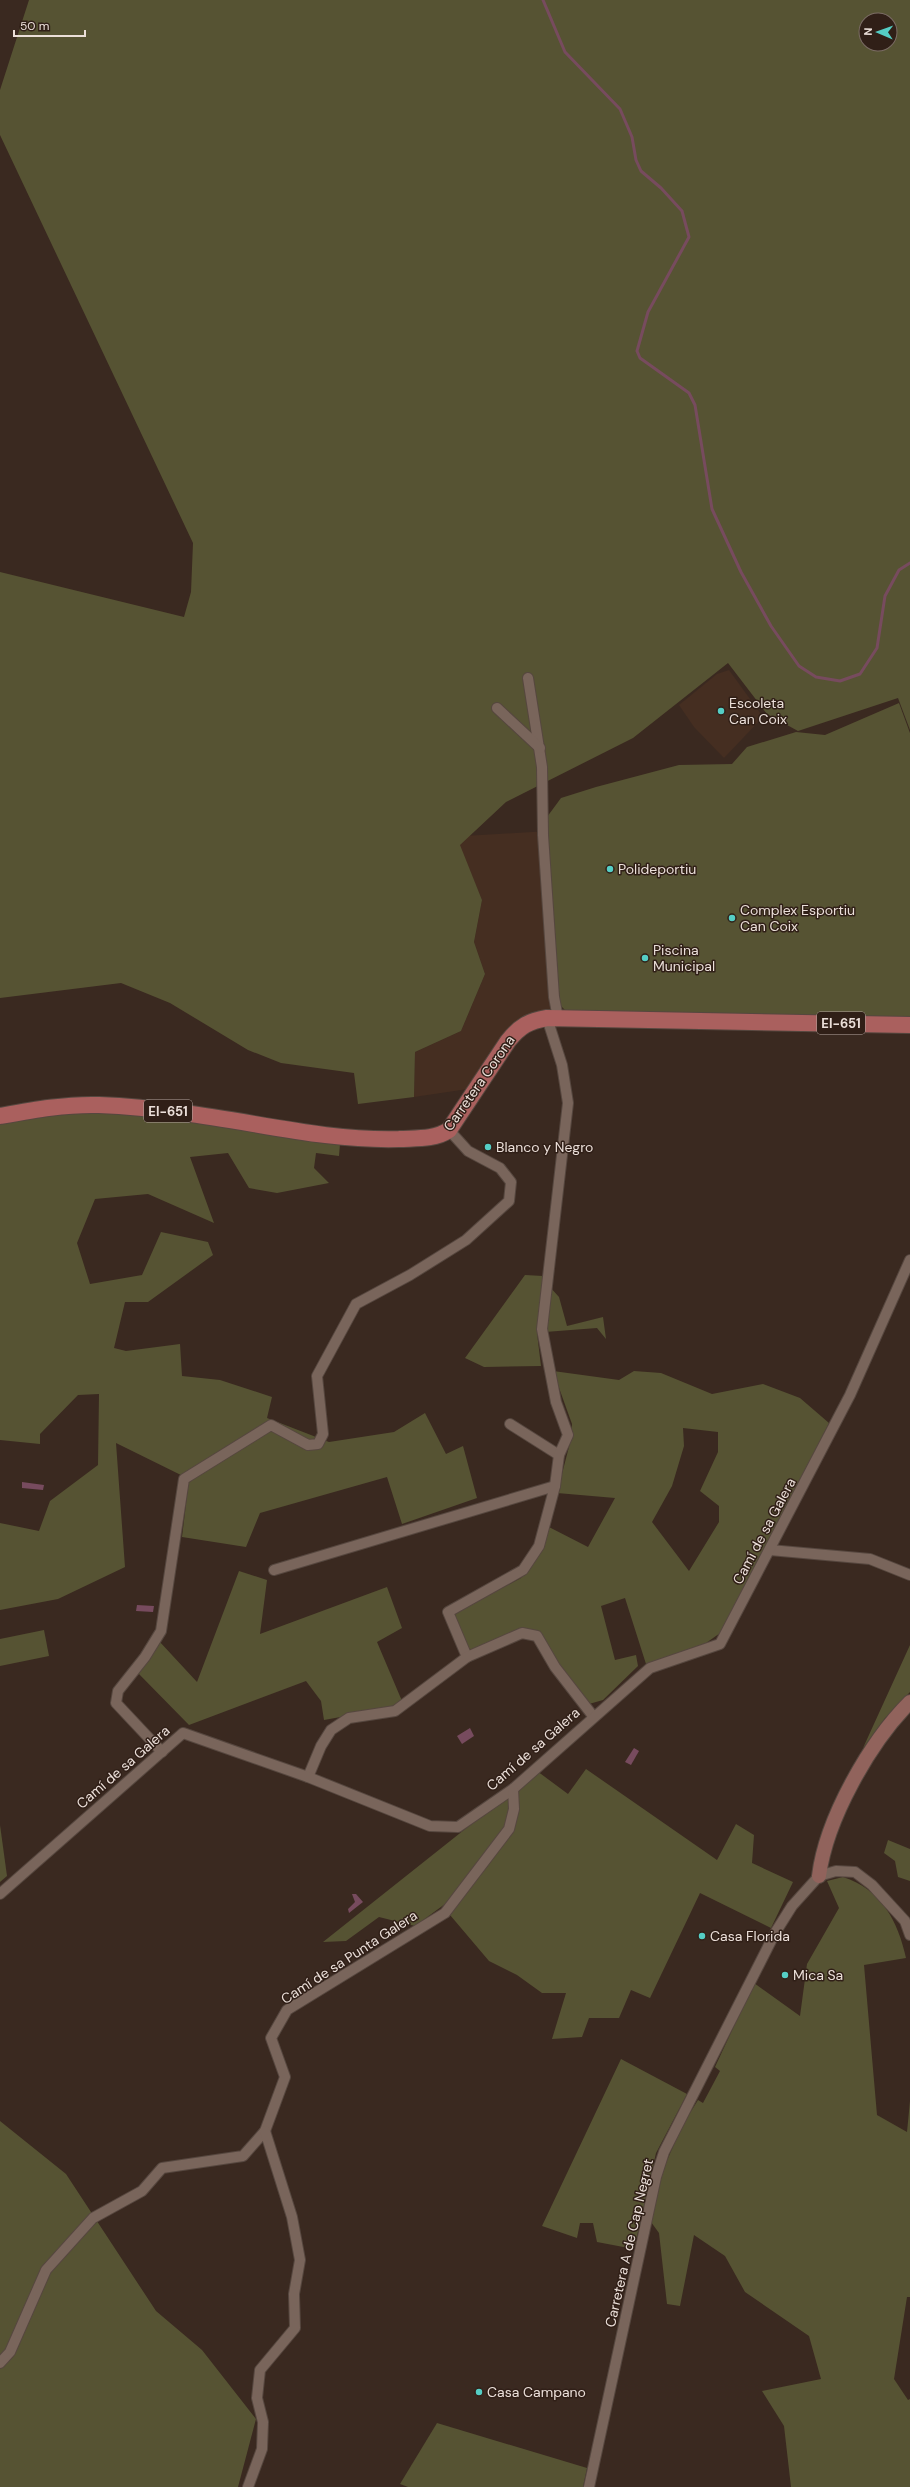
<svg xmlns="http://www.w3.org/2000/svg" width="910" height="2487" font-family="'DM Sans',sans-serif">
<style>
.built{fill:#452e21}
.green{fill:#565333;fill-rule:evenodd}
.water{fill:#774b5e}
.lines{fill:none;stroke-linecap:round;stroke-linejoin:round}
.stream{stroke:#774b5e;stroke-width:3}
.street-casing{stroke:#56473f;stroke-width:12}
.secondary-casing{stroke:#56473f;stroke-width:16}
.primary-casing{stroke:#56473f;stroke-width:18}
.street{stroke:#79655b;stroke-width:10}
.secondary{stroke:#91635c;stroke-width:14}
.primary{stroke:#aa605e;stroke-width:16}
.poi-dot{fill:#55cec5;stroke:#301f17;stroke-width:1.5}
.labels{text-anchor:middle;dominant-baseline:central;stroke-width:3;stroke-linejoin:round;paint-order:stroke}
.shield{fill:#301f17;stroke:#b3a59f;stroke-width:1}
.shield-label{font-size:13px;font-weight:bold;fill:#ebdfd9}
.poi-label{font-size:14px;fill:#ebdfd9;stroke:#301f17;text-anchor:start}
.street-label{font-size:14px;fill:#ebdfd9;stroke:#301f17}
</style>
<rect width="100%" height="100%" fill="#3a2920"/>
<!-- built -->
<g class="built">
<path d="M729 670 763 717 724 758 694 727 679 705 717 674Z"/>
<path d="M548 831 560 1005 556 1026 536 1029 515 1040 488 1086 414 1097 415 1052 461 1031 485 974 474 942 482 900 459 845 464 836Z"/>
</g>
<!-- green -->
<g class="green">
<path d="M29 0H910V730L898 698 798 731 767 714 728 663 633 738 506 802 460 845 482 900 474 942 485 974 461 1031 415 1052 414 1097 358 1104 354 1073 281 1063 248 1050 170 1003 121 983 0 998V572L184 617 191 592 193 543 0 135V90ZM866 20H890V44H866Z"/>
<path d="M899 703 910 733V1018L566 1011 560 1005 547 817 561 798 596 787 679 765 732 764 747 747 796 732 825 735Z"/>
<path d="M97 1109 181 1116 340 1144 339 1156 316 1153 314 1168 329 1183 277 1193 249 1188 228 1153 190 1157 214 1223 148 1194 95 1199 77 1243 90 1284 142 1275 161 1232 208 1242 213 1255 148 1302H125L114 1348 126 1351 180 1344 182 1376 220 1380 272 1397 267 1418 329 1442 394 1432 425 1413 446 1454 463 1446 477 1498 402 1524 387 1477 260 1513 246 1547 182 1537 189 1479 116 1443 125 1567 58 1599 0 1610V1523L39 1531 50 1501 98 1465 99 1394 78 1395 40 1434V1444L0 1440V1120Z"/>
<path d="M525 1275 543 1276 537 1333 541 1366 484 1367 465 1358Z"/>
<path d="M549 1286 559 1297 567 1326 603 1317 606 1339 597 1328 545 1332Z"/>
<path d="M553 1371 619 1380 634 1371 661 1373 712 1394 763 1384 800 1398 829 1423 723 1631 706 1643 646 1664 625 1598 601 1606 615 1660 636 1655 638 1666 603 1700 589 1704 558 1667 537 1634 471 1651 465 1648 454 1618 455 1613 521 1578 536 1559 547 1526 588 1547 615 1498 557 1493 570 1443 572 1424ZM683 1428 718 1432V1452L700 1491 719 1506V1522L689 1571 652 1522 672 1486 684 1446Z"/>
<path d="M239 1571 267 1580 260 1634 387 1587 402 1628 377 1642 402 1701 396 1707 324 1720 321 1701 306 1681 189 1725 137 1672 159 1641 197 1682Z"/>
<path d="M44 1630 49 1656 0 1666V1639Z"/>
<path d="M910 1645V1692L885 1718 863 1748Z"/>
<path d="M586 1769 717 1860 736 1824 754 1835 752 1863 793 1882 771 1928 700 1893 650 1998 631 1990 619 2018H589L582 2037 552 2039 566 1993H542L517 1975 489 1961 450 1915 512 1834 518 1815 516 1788 537 1771 568 1794Z"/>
<path d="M508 1795 509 1810 505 1827 445 1904 415 1926 379 1917 346 1941 323 1942Z"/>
<path d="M0 1825 7 1876 0 1882Z"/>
<path d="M888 1840 910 1849V1881L898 1877 895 1861 884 1853Z"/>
<path d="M843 1877C881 1889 898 1921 906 1958L864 1965 877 2115 907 2132 910 2101V2297H907L894 2379 908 2400 910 2399V2487H791L784 2426 762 2391 821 2379 809 2336 745 2292 725 2256 694 2235 680 2306 667 2304 659 2233 651 2222 662 2172 682 2126 698 2100 703 2103 720 2071 715 2067 754 1983 800 2016 807 1964 839 1908 827 1881Z"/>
<path d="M621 2059 687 2094 656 2153 634 2249 597 2242 593 2223H580L577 2238 542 2226Z"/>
<path d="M0 2121 66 2174 156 2311 202 2350 256 2419 238 2487H0Z"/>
<path d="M437 2423 587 2468 583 2487H408L400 2484Z"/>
</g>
<!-- water -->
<g class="water">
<path d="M22 1482 44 1485 43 1490 22 1488Z"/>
<path d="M137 1605 154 1606 153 1612 136 1611Z"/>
<path d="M470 1728 474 1736 462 1744 457 1736Z"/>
<path d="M634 1748 639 1751 631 1765 625 1762Z"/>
<path d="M352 1894H356L363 1902 349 1913 348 1909 355 1902Z"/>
</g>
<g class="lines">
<!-- stream -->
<path class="stream" d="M543 0 565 52 620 109 632 137 636 160 641 171 661 188 682 211 689 237 648 312 637 351 640 358 689 393 695 405 712 509 741 572 771 626 799 666 816 677 840 681 860 674 877 648 885 596 899 570 910 563"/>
<!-- street casing -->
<g class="street-casing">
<g id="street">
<path d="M528 678 542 767 543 835 554 997 558 1018"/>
<path d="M497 708 540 748"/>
<path d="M510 1424 559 1455"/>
<path d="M770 1550 870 1559 910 1575"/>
<path d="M274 1570 555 1486"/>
<path d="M467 1657 448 1612 523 1570 539 1546 555 1486 559 1455 568 1435 556 1402 542 1329 568 1103 562 1065 547 1018"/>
<path d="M162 1752 116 1703 118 1691 145 1657 161 1631 184 1479 271 1425 308 1445 318 1444 323 1434 317 1376 356 1304 410 1275 466 1240 509 1201 511 1182 500 1168 468 1151 449 1130"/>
<path d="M308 1777 321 1746 331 1730 349 1718 395 1711 467 1657 522 1633 537 1636 555 1667 593 1716"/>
<path d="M0 1894 183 1733 308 1777 430 1826 458 1827 513 1789 650 1668 720 1644 850 1395 910 1260"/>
<path d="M0 2363 10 2352 46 2270 93 2218 142 2191 162 2168 243 2156 265 2131 285 2077 271 2038 287 2010 445 1913 509 1829 514 1809 513 1789"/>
<path d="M248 2487 262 2449 263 2422 257 2398 260 2370 295 2328 294 2294 300 2260 292 2217 265 2131"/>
<path d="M589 2487 656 2177 664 2152 775 1933 792 1906 819 1876 836 1871 855 1872 872 1885 905 1921 910 1935"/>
</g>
</g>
<!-- secondary casing -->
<g class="secondary-casing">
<path id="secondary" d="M819 1876C826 1819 870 1742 910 1702"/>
</g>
<!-- primary casing -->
<g class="primary-casing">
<path id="primary" d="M0 1116C33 1110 65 1104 99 1105 127 1106 156 1109 183 1113 256 1122 325 1141 399 1139 416 1138 434 1140 449 1130L508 1041C520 1026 529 1021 547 1018L910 1025"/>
</g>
<!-- street -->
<use href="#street" class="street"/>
<!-- secondary -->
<use href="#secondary" class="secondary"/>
<!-- primary -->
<use href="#primary" class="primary"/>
</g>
<!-- markers -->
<g class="poi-dot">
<circle cx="721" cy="711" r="4"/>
<circle cx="610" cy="869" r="4"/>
<circle cx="732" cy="918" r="4"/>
<circle cx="645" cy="958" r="4"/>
<circle cx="488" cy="1147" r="4"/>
<circle cx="702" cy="1936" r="4"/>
<circle cx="785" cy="1975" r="4"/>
<circle cx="479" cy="2392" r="4"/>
</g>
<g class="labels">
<!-- shield labels -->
<g class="shield">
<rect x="817" y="1012" width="48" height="22" rx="3"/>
<rect x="144" y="1100" width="48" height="22" rx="3"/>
</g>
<g class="shield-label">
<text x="841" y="1023">EI-651</text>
<text x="168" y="1111">EI-651</text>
</g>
<!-- poi labels -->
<g class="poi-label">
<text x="729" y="703">Escoleta<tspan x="729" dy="16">Can Coix</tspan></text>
<text x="618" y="869">Polideportiu</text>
<text x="740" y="910">Complex Esportiu<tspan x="740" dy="16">Can Coix</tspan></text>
<text x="653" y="950">Piscina<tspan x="653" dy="16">Municipal</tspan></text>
<text x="496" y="1147">Blanco y Negro</text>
<text x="710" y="1936">Casa Florida</text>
<text x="793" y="1975">Mica Sa</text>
<text x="487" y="2392">Casa Campano</text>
</g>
<!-- street labels -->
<g class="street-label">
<text transform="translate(479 1083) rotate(-55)">Carretera Corona</text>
<text transform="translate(764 1531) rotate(-62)">Camí de sa Galera</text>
<text transform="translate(533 1749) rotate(-41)">Camí de sa Galera</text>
<text transform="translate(123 1767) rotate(-41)">Camí de sa Galera</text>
<text transform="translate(349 1957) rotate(-33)">Camí de sa Punta Galera</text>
<text transform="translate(629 2243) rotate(-77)">Carretera A de Cap Negret</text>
</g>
</g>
<!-- north arrow -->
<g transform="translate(878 32) rotate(272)"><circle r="19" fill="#301f17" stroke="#7b6c65"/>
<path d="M0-3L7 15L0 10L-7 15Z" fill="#55cec5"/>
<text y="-6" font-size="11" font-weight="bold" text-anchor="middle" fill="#ebdfd9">N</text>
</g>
<!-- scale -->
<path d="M14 30v6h71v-6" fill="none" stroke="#ebdfd9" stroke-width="2"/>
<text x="20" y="30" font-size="12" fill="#ebdfd9" stroke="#301f17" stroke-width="3" paint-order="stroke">50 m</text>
</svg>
